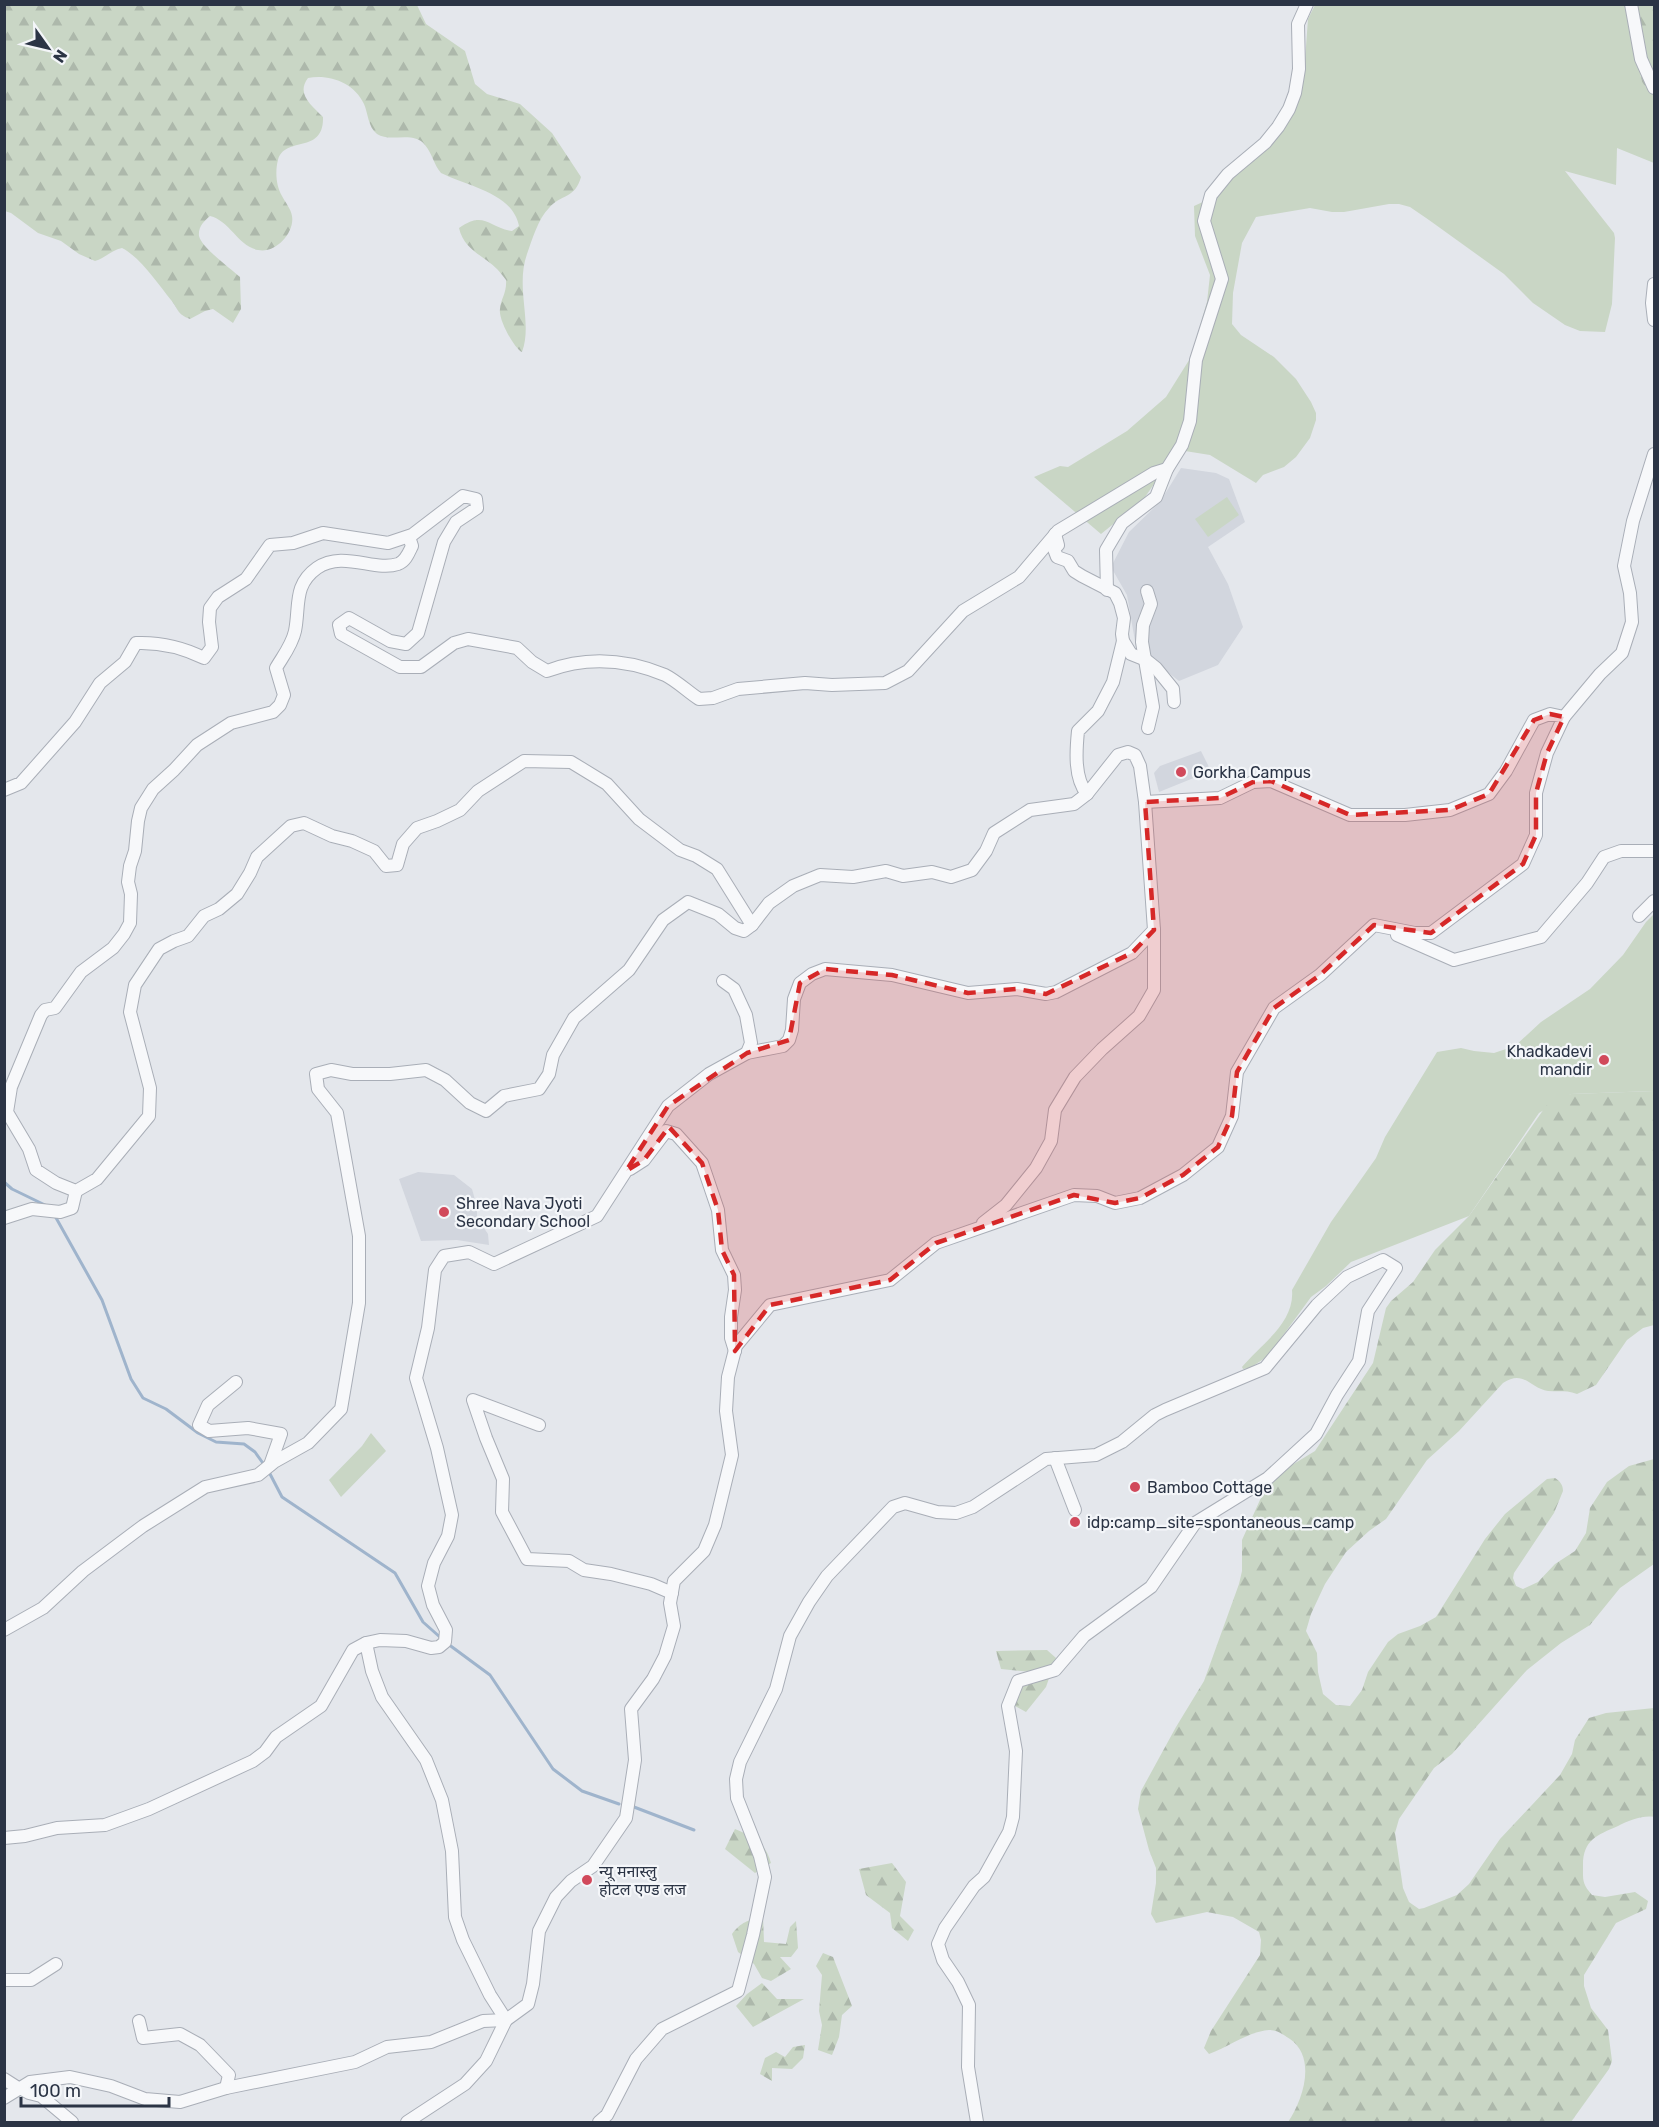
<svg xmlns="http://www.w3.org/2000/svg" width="1659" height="2127" font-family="Rubik,'Noto Sans Devanagari',sans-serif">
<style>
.built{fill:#d2d6de}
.green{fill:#c9d6c5}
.forest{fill:url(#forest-firs)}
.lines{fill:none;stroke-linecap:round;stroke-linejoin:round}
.stream{stroke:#9fb4cc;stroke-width:3}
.minor-casing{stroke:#a9aeb7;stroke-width:14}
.minor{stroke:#f7f8fa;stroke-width:12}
.marked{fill:#d62828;fill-opacity:0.2;stroke:#d62828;stroke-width:4.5;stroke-dasharray:12 8;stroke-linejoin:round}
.poi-dot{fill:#d1495b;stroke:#f4f6f9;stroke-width:2}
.labels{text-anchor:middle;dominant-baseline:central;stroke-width:4.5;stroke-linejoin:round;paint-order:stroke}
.poi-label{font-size:16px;fill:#2b3445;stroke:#f4f6f9;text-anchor:start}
</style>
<defs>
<pattern id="forest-firs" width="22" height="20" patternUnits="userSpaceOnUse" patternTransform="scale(1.5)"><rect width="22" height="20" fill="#c9d6c5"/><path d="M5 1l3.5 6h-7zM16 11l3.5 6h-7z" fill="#adb8ab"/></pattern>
</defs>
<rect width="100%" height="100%" fill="#e4e7ec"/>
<!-- built -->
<g class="built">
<path d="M1181 468 1216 473 1229 479 1245 522 1208 547 1228 584 1243 627 1218 665 1179 681 1136 647 1127 595 1111 567 1129 532 1160 502Z"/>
<path d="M1201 751 1211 771 1159 792 1154 773 1160 766Z"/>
<path d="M418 1172 454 1175 472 1189 477 1207V1218L488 1234 489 1245 457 1240 421 1241 399 1179Z"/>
</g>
<!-- green -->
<g class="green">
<path d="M1315 5H1625L1642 82 1654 97V163L1617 148 1616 185 1565 171 1614 233 1615 238 1612 304 1605 332 1580 331 1565 325 1533 303 1504 274 1429 220 1410 207 1399 204H1389L1344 212H1332L1310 208 1256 217 1242 243 1233 293 1232 324 1241 335 1274 357 1296 379 1311 402 1316 413V420L1310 438 1296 457 1284 467 1263 475 1256 483 1210 455 1185 451 1167 465 1143 500 1101 534 1034 477 1060 466 1068 467 1127 431 1166 397 1191 357 1207 302 1210 275 1195 236 1194 206 1216 196 1244 166 1266 147 1302 79 1305 60 1308 19Z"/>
<path d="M1227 497 1239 515 1208 537 1195 519Z"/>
<path d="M1654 914V1091L1571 1094 1539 1113 1469 1216 1351 1262 1326 1286 1311 1297 1268 1356 1250 1368 1243 1369 1242 1367C1261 1344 1295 1323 1292 1290L1331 1222 1376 1158 1385 1137 1437 1052 1461 1048 1474 1051 1494 1053 1515 1046 1541 1022 1590 989 1623 955 1646 922Z"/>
<path d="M371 1433 386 1451 341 1497 329 1480 362 1446Z"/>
</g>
<!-- forest -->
<g class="forest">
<path d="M4 5H417L426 24 465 51 475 84 487 94 520 104 552 133 581 177C575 199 561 194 549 208 538 219 532 240 527 254 515 288 533 323 522 352 514 348 498 319 500 309 501 298 507 293 506 280 503 276 500 272 497 269 483 255 464 250 459 228 484 210 488 227 512 231L519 226C513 193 467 186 441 173 434 165 432 153 425 145 414 130 390 143 377 134 368 127 368 113 364 104 354 83 330 74 308 78 296 94 311 105 323 117 324 155 285 135 278 160 275 171 276 186 282 196 285 202 291 209 292 216 295 233 275 254 258 250 238 246 230 221 210 216 204 221 198 227 199 236 202 248 230 268 240 277L241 309 233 323 213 309 205 311 190 319C177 314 179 310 171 300 158 284 140 257 122 248 112 250 105 258 95 261L79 254 61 241 38 233 11 213 5 211Z"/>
<path d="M1625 5H1654V104L1653 97 1642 82Z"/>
<path d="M1654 1091V1325L1643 1328 1627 1340 1596 1385 1577 1394C1567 1390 1559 1392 1548 1391 1531 1389 1524 1369 1503 1383L1459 1431 1427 1460 1386 1519 1369 1531 1346 1552 1325 1584 1311 1614 1306 1631 1317 1653 1318 1672 1323 1694 1336 1705 1350 1706 1362 1690 1368 1672 1388 1642 1398 1634 1420 1626 1436 1617 1485 1539 1505 1514 1547 1479 1555 1478C1560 1481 1563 1485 1563 1491L1554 1513 1514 1573 1513 1578 1516 1586 1523 1589 1538 1582 1555 1564 1575 1551 1586 1533 1590 1508 1607 1482 1629 1466 1654 1459V1564L1620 1588 1590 1625 1561 1643 1527 1670 1452 1754 1434 1768 1399 1819 1395 1833 1403 1888 1409 1902 1419 1909 1424 1908 1457 1895 1469 1884 1500 1839 1560 1775 1572 1754 1575 1740 1589 1718 1606 1713 1654 1708V1817C1643 1815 1628 1821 1618 1826 1597 1835 1583 1840 1583 1865 1583 1881 1582 1883 1592 1895L1605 1897 1635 1892 1648 1901 1646 1909 1616 1923 1584 1975V1986L1591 2008 1608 2030 1612 2061 1609 2069 1571 2122H1288C1303 2100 1317 2058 1290 2039 1282 2034 1278 2030 1269 2030 1247 2032 1229 2047 1209 2054L1204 2048 1211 2031 1260 1955 1261 1940 1259 1932 1233 1917 1207 1912 1156 1923 1151 1914 1156 1883V1868L1149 1850 1138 1809 1141 1791 1176 1727 1204 1681 1239 1584 1242 1571V1540L1264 1491 1287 1468 1315 1451 1373 1363 1386 1308 1391 1301 1413 1282 1435 1250 1469 1216 1546 1106 1558 1098 1571 1094Z"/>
<path d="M1047 1650 1056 1658 1046 1687 1026 1712 1013 1705 1016 1689 1032 1672 1001 1669 996 1651Z"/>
<path d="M735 1829C754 1837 765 1842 771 1863L755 1873 725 1849Z"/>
<path d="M892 1863 906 1882 900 1916 914 1930 908 1941 892 1928 890 1913 866 1895 859 1869Z"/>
<path d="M763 1917 764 1942 786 1944 790 1927 796 1921 798 1948 791 1957H780L791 1969 771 1981 762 1978 754 1964 738 1952 732 1934C741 1922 748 1920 763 1917Z"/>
<path d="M823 1953 833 1957 852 2006 842 2015 839 2037 832 2055 818 2050 822 2025 819 2011 822 1975 816 1966Z"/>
<path d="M762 1983 777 1999H804L753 2027 736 2006 747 1994Z"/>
<path d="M805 2045 803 2058 792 2069 772 2068V2081L760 2074 765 2058 776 2052 785 2057 793 2047Z"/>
</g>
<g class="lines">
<!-- stream -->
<g class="stream">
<path d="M4 1182 12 1189 45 1205"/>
<path d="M55 1216 102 1300 131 1379 143 1398 166 1409 198 1433 216 1442 244 1444 255 1452 265 1466"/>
<path d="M269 1472 282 1497 395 1573 423 1622 441 1638"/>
<path d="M448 1644 490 1675 553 1769 582 1791 619 1804"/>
<path d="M634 1807 694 1830"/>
</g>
<!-- minor casing -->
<g class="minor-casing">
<g id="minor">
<path d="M1631 4 1641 59 1654 88"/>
<path d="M1654 284 1652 303 1654 320"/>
<path d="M1055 534 1058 545 1054 549 1057 557 1068 561 1074 571 1082 576 1115 593 1120 603 1124 618 1122 634 1123 641 1131 654 1146 660 1156 668 1173 689 1174 702"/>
<path d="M409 537 412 546C409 552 406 561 398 564 375 572 343 550 317 568 293 585 300 606 295 631 292 645 283 656 276 668L284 695 280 705 273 712 231 723 197 745 174 770 153 789 141 808 138 821 135 851 130 866 128 882 131 894 130 923 124 934 113 948 81 972 55 1008 45 1010 41 1015 11 1087 7 1112 29 1149 36 1170 56 1183 76 1191 97 1179 149 1116 150 1088 130 1012 135 985 159 949 174 941 188 936 204 916 219 909 237 894 250 873 257 857 291 826 304 823 332 836 352 841 374 851 386 866 397 865 403 844 417 828 437 821 460 810 478 791 524 761 571 762 607 784 639 819 680 850 696 856 717 869 752 925"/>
<path d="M1107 590 1106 550 1122 523 1156 497 1167 469 1182 445 1190 421 1196 360 1222 279 1204 221 1211 195 1228 174 1265 143 1278 127 1289 109 1295 93 1299 69 1298 24 1307 4"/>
<path d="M1147 591 1151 604 1143 625 1142 642 1153 707 1148 728"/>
<path d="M1564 717 1600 674 1622 653 1632 622 1630 593 1624 566 1633 521 1654 454"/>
<path d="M4 790 21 783 75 722 100 683 125 662 136 643C161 642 182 647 204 658L212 647 209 622 210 608 218 597 246 579 270 545 293 543 323 533 388 543 412 535 463 496 476 499 477 508 456 522 444 542 418 633 406 644 390 641 349 618 339 625 341 634 400 667H421L454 643 468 639 517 648 532 662 547 671C587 656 626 659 665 675 677 681 688 692 699 699L713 698 738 689 805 683 832 685 885 683 908 671 963 611 1019 577 1058 531 1154 473 1167 469"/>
<path d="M1639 916 1654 901"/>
<path d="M1397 935 1454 960 1541 937 1587 883 1604 857 1621 851H1654"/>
<path d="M723 981 734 989 746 1015 751 1043 747 1053"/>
<path d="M630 1169 644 1160 666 1131 676 1134 702 1163 718 1210 722 1250 734 1275 735 1290 731 1317V1338L735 1351"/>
<path d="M4 1218 32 1209 60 1212 72 1208 76 1191"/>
<path d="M983 1223 1006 1205 1036 1168 1051 1141 1055 1110 1075 1077 1102 1049 1139 1016 1154 990V930"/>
<path d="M236 1382 208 1405 199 1425 209 1431 248 1428 281 1434 270 1465"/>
<path d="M539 1425 473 1400 486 1438 503 1479 502 1512 527 1559 569 1561 584 1570 611 1574 651 1584 672 1593"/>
<path d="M1055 1458 1075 1510"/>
<path d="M4 1630 43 1608 83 1571 143 1526 205 1487 258 1475 274 1462 308 1443 341 1409 359 1303V1236L337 1113 318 1089 316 1074 331 1070 352 1074H390L426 1070 445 1080 470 1103 486 1111 504 1096 539 1089 549 1074 553 1055 574 1018 629 970 663 920 688 902 718 914 735 928 744 931 752 925 769 903 793 886 820 875 853 877 886 871 903 876 932 872 951 877 972 870 986 851 994 833 1030 810 1074 804 1087 794"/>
<path d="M366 1643 372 1671 382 1697 426 1760 442 1800 452 1851 455 1917 463 1940 490 1995 506 2020"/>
<path d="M4 1838 25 1836 57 1828 105 1825 149 1809 253 1761 265 1752 276 1737 321 1706 353 1650 366 1643 380 1640 406 1641 431 1648 439 1647 445 1642 446 1630 433 1605 428 1586 434 1563 448 1536 452 1515 437 1448 416 1378 428 1328 435 1270 444 1256 469 1252 494 1264 597 1216 668 1106 709 1074 747 1053 783 1046 789 1040 792 1030 794 999 800 983 812 974 825 969 892 975 968 993 1017 989 1046 994 1056 992 1132 953 1154 930 1145 802 1140 766 1135 755 1128 752 1118 755 1087 794C1074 778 1076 751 1078 731L1098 711 1113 682 1123 641"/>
<path d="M4 1980H31L56 1964"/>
<path d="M139 2021 143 2038 180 2034 200 2045 229 2075 226 2088"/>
<path d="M4 2079 18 2088"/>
<path d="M20 2088 29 2093 41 2096 72 2122"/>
<path d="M4 2098 30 2082 70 2077 111 2086 145 2099 180 2102 226 2088 355 2062 387 2047 431 2042 483 2021 506 2020"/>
<path d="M407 2122 465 2084 486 2061 506 2020 528 2004 533 1984 539 1931 556 1897 571 1881 593 1866 626 1818 635 1760 631 1709 653 1679 665 1656 674 1626 670 1603 674 1581 704 1551 715 1525 732 1455 726 1411 728 1377 736 1346 770 1305 890 1280 936 1243 1074 1195 1097 1196 1115 1203 1140 1198 1183 1175 1218 1147 1232 1116 1237 1072 1274 1008 1320 975 1374 925 1415 933H1431L1523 864 1536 835V793L1547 753 1564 717 1550 714 1534 720 1506 771 1489 794 1450 810 1405 815H1350L1271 781 1253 782 1220 798 1145 802"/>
<path d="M599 2122 607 2115 636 2059 662 2029 738 1991 753 1935 765 1877 760 1856 737 1798 736 1779 740 1762 776 1689 790 1636 809 1602 827 1576 893 1507 905 1503 937 1512 956 1513 973 1507 1046 1459 1096 1455 1122 1442 1155 1415 1165 1410 1265 1368 1317 1305 1347 1277 1383 1260 1396 1268 1368 1311 1359 1361 1337 1395 1316 1434 1268 1478 1195 1523 1151 1587 1084 1636 1055 1670 1018 1681 1008 1706 1016 1751 1013 1817 1009 1832 984 1877 974 1886 945 1928 938 1944 943 1960 958 1982 969 2005 968 2067 977 2122"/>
</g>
</g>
<!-- minor -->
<use href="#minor" class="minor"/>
</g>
<!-- marked area -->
<path class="marked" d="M1550 714 1564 717 1547 753 1536 793V835L1523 864 1431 933 1374 925 1320 975 1274 1008 1237 1072 1232 1116 1218 1147 1183 1175 1140 1198 1115 1203 1074 1195 936 1243 890 1280 770 1305 735 1351 734 1275 722 1250 718 1210 702 1163 669 1127 644 1160 626 1171 668 1106 747 1053 789 1040 800 983 825 969 892 975 968 993 1017 989 1046 994 1132 953 1154 930 1145 802 1220 798 1253 782 1271 781 1350 815 1450 810 1489 794 1534 720Z"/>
<!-- markers -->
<g class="poi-dot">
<circle cx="1181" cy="772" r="6"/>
<circle cx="1604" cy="1060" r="6"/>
<circle cx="444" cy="1212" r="6"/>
<circle cx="1135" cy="1487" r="6"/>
<circle cx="1075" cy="1522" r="6"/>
<circle cx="587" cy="1880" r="6"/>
</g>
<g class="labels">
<!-- poi labels -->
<g class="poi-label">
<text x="1193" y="772">Gorkha Campus</text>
<text x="1592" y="1051" text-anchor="end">Khadkadevi<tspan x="1592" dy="18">mandir</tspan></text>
<text x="456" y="1203">Shree Nava Jyoti<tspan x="456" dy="18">Secondary School</tspan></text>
<text x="1147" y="1487">Bamboo Cottage</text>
<text x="1087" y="1522">idp:camp_site=spontaneous_camp</text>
<text x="599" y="1871">न्यू मनास्लु<tspan x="599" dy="18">होटल एण्ड लज</tspan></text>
</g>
</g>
<!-- border -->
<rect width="1659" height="2127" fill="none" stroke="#2b3445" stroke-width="12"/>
<!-- north arrow -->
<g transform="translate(48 48) rotate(124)" stroke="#f4f6f9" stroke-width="4.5" paint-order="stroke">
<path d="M0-4.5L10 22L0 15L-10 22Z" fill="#2b3445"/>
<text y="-9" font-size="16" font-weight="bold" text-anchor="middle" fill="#2b3445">N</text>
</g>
<!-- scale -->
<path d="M21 2097v9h148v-9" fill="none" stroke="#2b3445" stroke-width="3"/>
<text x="30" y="2097" font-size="18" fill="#2b3445" stroke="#f4f6f9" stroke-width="4.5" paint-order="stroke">100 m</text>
</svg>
